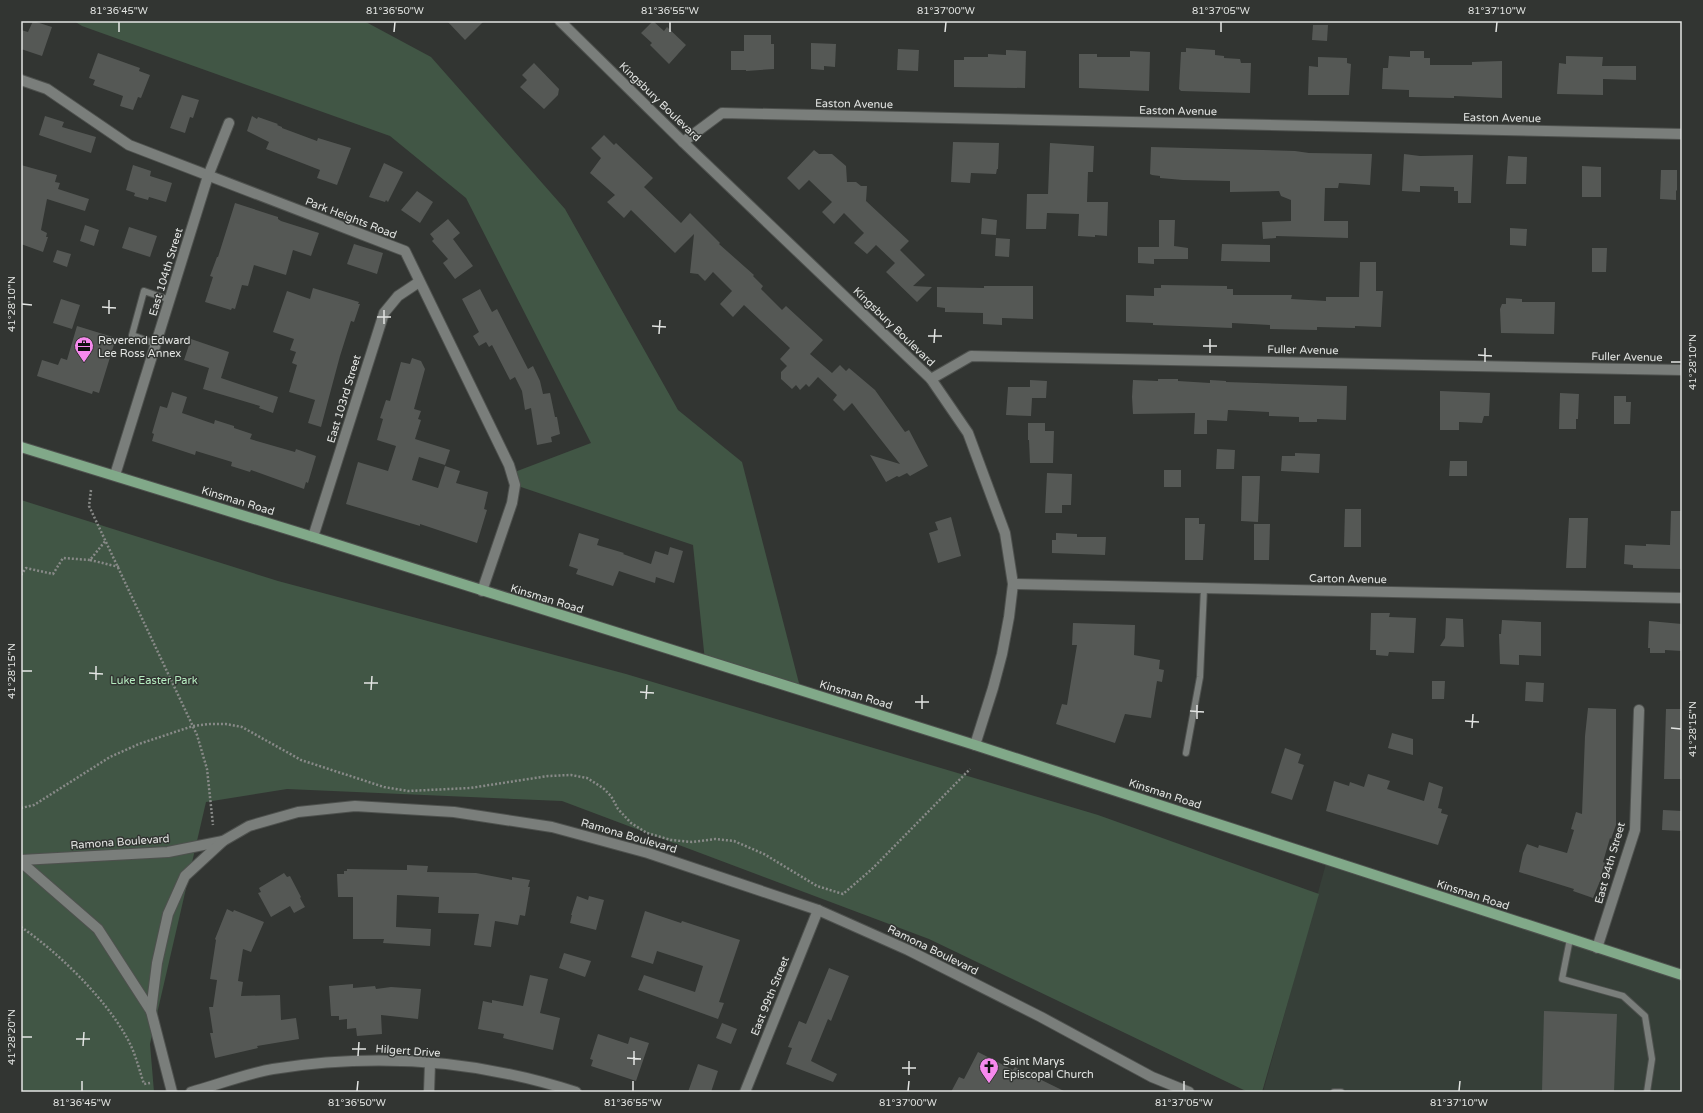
<svg xmlns="http://www.w3.org/2000/svg" width="1703" height="1113" font-family="'Varela Round',sans-serif">
<style>
.built{fill:#363f38}
.green{fill:#415645}
.building{fill:#555855}
.lines{fill:none;stroke-linecap:round;stroke-linejoin:round}
.lane-casing{stroke:#4e514e;stroke-width:8}
.street-casing{stroke:#4e514e;stroke-width:12}
.primary-casing{stroke:#4e514e;stroke-width:12}
.path{stroke:#888a88;stroke-width:2.5;stroke-dasharray:2 2;stroke-linecap:butt}
.lane{stroke:#7a7e7b;stroke-width:6}
.street{stroke:#7a7e7b;stroke-width:10}
.primary{stroke:#81a989;stroke-width:10}
.ticks{fill:none;stroke:#e3e5e3;stroke-width:1.5}
.labels{text-anchor:middle;dominant-baseline:central;stroke-width:3;stroke-linejoin:round;paint-order:stroke}
.street-label{font-size:11px;fill:#e3e5e3;stroke:#323532}
.poi-label{font-size:11px;fill:#e3e5e3;stroke:#323532;text-anchor:start}
.park-label{font-size:11px;fill:#b5ebbf;stroke:#323532}
.neatline{fill:none;stroke:#e3e5e3;stroke-width:1.5}
.ticks-label{font-size:10px;text-anchor:middle;fill:#e3e5e3}
</style>
<rect width="100%" height="100%" fill="#323532"/>
<!-- built -->
<path class="built" d="M1327 860 1682 975V1092H1263Z"/>
<!-- green -->
<g class="green">
<path d="M74 21H364L431 57 565 209 678 410 742 462 801 691 705 661 693 545 515 485 512 473 591 443 466 198 390 136 82 26Z"/>
<path d="M21 500 278 581 626 674 1098 815 1319 894 1262 1092H1248L929 939 562 801 287 789 206 802 150 1044 154 1092H21Z"/>
</g>
<!-- building -->
<g class="building">
<path d="M33 21 52 27 42 56 21 49V30L28 32Z"/>
<path d="M447 21H484L465 40Z"/>
<path d="M653 21 664 31 667 27 686 45 669 64 650 45 652 43 641 33Z"/>
<path d="M1313 25H1328L1327 41 1312 40Z"/>
<path d="M744 35H771V44H774V69L746 71V70H731V51H744Z"/>
<path d="M811 43 836 44 835 67 824 66V70L811 69Z"/>
<path d="M1186 48 1215 50V55L1224 56V58L1240 59 1241 63H1251L1250 93 1181 91 1179 89 1181 52H1186Z"/>
<path d="M898 49 919 50 918 71 897 70Z"/>
<path d="M1006 50 1026 51 1025 88 954 87V60H964V57H988V54L1006 55Z"/>
<path d="M1130 51 1150 52 1149 91 1079 88V54H1097V57H1130Z"/>
<path d="M1410 51H1424V58H1430V65H1472V62L1502 61V98L1454 96V98L1409 97V90L1382 89 1383 68H1388L1389 56 1410 57Z"/>
<path d="M98 53 140 68 139 71 150 75 141 98 138 97 133 110 120 106 123 96 93 85 95 80 89 78Z"/>
<path d="M1566 56 1603 57 1602 66H1636V80L1603 79V95L1557 94 1559 63 1566 64Z"/>
<path d="M1318 57 1347 58V63L1351 64 1349 95H1308L1309 66 1318 67Z"/>
<path d="M534 63 559 89 558 95 544 109 520 87 527 80 522 75Z"/>
<path d="M182 95 199 100 193 118 190 117 185 133 170 128Z"/>
<path d="M45 116 64 122 62 127 96 137 91 153 39 135Z"/>
<path d="M252 116 257 119 258 117 278 124 277 125 282 127V128L317 141 318 138 351 148 337 185 317 178 320 170 266 149 269 142 247 131Z"/>
<path d="M604 135 614 145 616 143 653 178 644 187 681 223 690 213 720 243 719 244 754 275 753 276 763 286 761 289 782 310 786 306 823 340 810 354 832 373 840 365 846 371 849 368 875 390 905 432 909 430 928 466 910 476 907 473 899 477 897 476 886 482 870 455 900 464 852 403 844 411 833 400 837 395 818 377 809 387 806 384 800 390 796 385 792 389 781 379V372L787 366 780 359 790 348 744 305 733 317 720 304 732 291 713 272 705 281 698 274 690 273 694 234 675 253 631 210 624 218 607 202 615 195 590 173 601 158 591 148Z"/>
<path d="M953 142 999 143 998 169H997L996 174 971 173 970 183 951 182Z"/>
<path d="M1050 143 1094 146 1093 172H1088L1087 202H1108L1107 236 1095 235V237L1078 236 1079 214 1047 213 1046 229H1026L1027 194H1048Z"/>
<path d="M1151 147 1295 151 1309 153 1372 154 1370 185 1339 183 1338 188H1325L1324 221H1348V238L1276 236V238L1263 239 1262 222 1291 221V200L1281 196 1279 191 1230 192V181L1183 180 1160 178V176L1152 175 1150 174Z"/>
<path d="M814 150 819 154H832L846 166 847 182H856L861 186H867L866 201 909 241 900 250 925 275 913 286 932 287 917 302 886 272 895 263 876 245 867 254 854 243 864 233 844 213 834 224 822 212 832 202 809 180 799 190 787 178Z"/>
<path d="M1404 154 1420 156 1473 155 1471 203H1458V191H1454V187L1420 186V192L1402 191Z"/>
<path d="M1508 156 1527 157 1526 184H1506Z"/>
<path d="M384 163 403 172 388 202 386 200 385 202 369 197Z"/>
<path d="M21 165 57 175 55 182 60 183 58 189 89 199 85 211 47 199 41 230 47 233 46 237H48L43 252 21 244Z"/>
<path d="M133 165 151 171 150 176 172 183 166 202 149 197 148 200 134 196 135 193 126 190Z"/>
<path d="M1582 166 1601 167V197H1582Z"/>
<path d="M1661 170H1677V191L1676 190V200L1660 199Z"/>
<path d="M417 191 433 202 420 223 401 210Z"/>
<path d="M235 203 278 217V219L281 221 319 233 311 256 293 250 286 275 254 265 248 286 242 285 235 309 232 308 231 310 205 302 213 277 210 276 217 257H218Z"/>
<path d="M982 218 997 220 996 235 981 234Z"/>
<path d="M448 219 460 233 453 239 473 266 455 279 443 263 448 259 432 241 434 239 430 234Z"/>
<path d="M1159 220H1175L1174 246 1188 248V259H1154V264L1138 263V247H1159Z"/>
<path d="M85 225 99 230 94 246 80 241Z"/>
<path d="M129 227 157 236 150 257 122 248Z"/>
<path d="M1510 228 1527 229 1526 246 1510 245Z"/>
<path d="M996 238 1010 239 1009 257 995 256Z"/>
<path d="M354 244 383 253 377 274 347 264Z"/>
<path d="M1222 244 1270 245V262L1221 261Z"/>
<path d="M1592 248H1607L1606 272H1592Z"/>
<path d="M57 250 71 254 67 267 53 262Z"/>
<path d="M1360 262H1376V291H1383L1381 327 1355 326V328L1317 327V330L1270 329V325L1232 323V328L1153 325V323L1126 322V295L1154 296V288H1161V285L1227 286V289H1233V295H1292L1291 299 1326 301V297H1359Z"/>
<path d="M984 286H1033V319L1002 318V325L983 324V313L945 312V308L937 307V287L984 288Z"/>
<path d="M313 288 359 302 358 304H360L354 322 351 321 340 356 321 427 308 423 315 400 289 392 297 365 292 363 296 352 290 350 294 339 273 332 287 291 310 299Z"/>
<path d="M480 289 492 312 497 309 528 369 533 366 540 381 543 394 550 393 555 417H557L560 434 551 437 552 442 537 445 531 408 525 410 522 391 515 377 510 380 492 345 489 347 486 342 479 346 473 336 479 332 462 299Z"/>
<path d="M1506 298 1522 299V302H1555L1554 334 1501 333 1500 309 1502 304H1506Z"/>
<path d="M61 299 80 305 72 329 53 323Z"/>
<path d="M77 326 116 338 99 393 93 391 92 394 37 376 42 360 58 365 61 358 67 360Z"/>
<path d="M191 339 229 352 221 378 278 397 273 413 259 408 260 406 203 389 209 368 184 360Z"/>
<path d="M412 358 421 361 425 369 414 409 421 411 418 419 421 420 415 439 450 450 445 465 419 457 412 480 438 488 445 466 460 471 456 483 488 492 484 509 487 510 477 543 420 524V526L346 504 358 462 388 471 396 446 377 440 383 419 380 418 386 400 390 401 401 362 410 364Z"/>
<path d="M1158 379H1178V381L1210 383V380L1226 381V382L1347 386 1346 420 1317 419V422H1299V417L1269 416V412L1228 410 1227 421 1207 420V434H1194L1195 413 1133 414 1132 397 1133 380 1158 381Z"/>
<path d="M1030 380 1047 381 1046 398H1032L1031 416 1006 415 1008 387H1030Z"/>
<path d="M1440 391 1490 393 1489 416H1484L1482 423 1459 422V430H1440Z"/>
<path d="M172 392 187 397 182 413 214 424 215 420 234 426V428L252 434 250 439 295 452 296 449 316 456 308 483 306 482 304 489 251 470 250 472 231 466 232 462 196 451 195 455 152 441 154 434 152 433 160 406 167 408Z"/>
<path d="M1560 393 1579 394 1578 419H1576V429H1559Z"/>
<path d="M1614 396H1626V402H1631L1630 424H1614Z"/>
<path d="M1028 423H1045V431H1054L1053 463H1030L1029 440H1028Z"/>
<path d="M1217 449 1235 450 1234 469H1216Z"/>
<path d="M1295 453 1320 454 1319 473 1281 471 1282 456H1295Z"/>
<path d="M1450 461H1467V476H1449Z"/>
<rect x="1164" y="470" width="17" height="17"/>
<path d="M1047 473 1072 474 1071 505H1062V513H1045Z"/>
<path d="M1242 476H1260L1258 522 1241 521Z"/>
<path d="M1345 509H1361V547H1344Z"/>
<path d="M1671 511H1682V569L1633 568V565L1624 564 1625 545 1646 546V544L1670 545Z"/>
<path d="M951 517 961 556 938 563 929 533 938 530 935 522Z"/>
<path d="M1185 518H1199V524H1205L1203 560H1185Z"/>
<path d="M1569 518H1588L1586 568H1566Z"/>
<path d="M1254 524H1270L1269 560H1254Z"/>
<path d="M579 533 599 539 597 545 624 553 623 554 651 564 655 551 668 555 670 547 683 551 674 583 656 577 655 583 619 571 613 586 576 574 578 569 569 566Z"/>
<path d="M1056 533 1077 534V537H1106L1105 555 1052 553V540H1056Z"/>
<path d="M1371 613H1390L1389 617 1416 618 1414 653 1389 652 1388 656 1376 655V650H1370Z"/>
<path d="M1446 618 1463 619 1464 647 1440 646 1445 638Z"/>
<path d="M1502 620 1541 622V656L1519 655V665L1500 664 1499 634H1501Z"/>
<path d="M1649 621 1682 624V651L1665 650V653H1650V648H1648Z"/>
<path d="M1073 623 1135 625 1134 655 1160 660 1159 669 1164 670 1162 682 1157 681 1151 718 1125 714 1115 743 1056 724 1062 704 1067 705 1077 645H1072Z"/>
<path d="M1432 681H1445L1444 699H1432Z"/>
<path d="M1526 682 1544 683 1543 702 1525 701Z"/>
<path d="M1588 708 1616 709V825L1611 839 1610 838 1603 862 1605 863 1602 871 1603 874 1593 898 1573 891 1574 889 1519 872 1523 853 1527 844 1538 848 1539 845 1567 853 1574 830 1571 829 1576 812 1582 814 1585 736Z"/>
<path d="M1666 709H1682V779H1664Z"/>
<path d="M1392 733 1413 739V755L1388 748Z"/>
<path d="M1285 748 1301 754 1298 763 1304 765 1292 800 1271 793Z"/>
<path d="M1368 774 1390 781 1387 789 1424 801 1429 782 1443 787 1438 808 1442 809 1441 813 1448 815 1438 845 1326 811 1334 781 1349 786 1350 782 1364 787Z"/>
<path d="M1663 810 1682 811V831L1662 830Z"/>
<path d="M407 865 428 866 427 872 476 873 512 880V877L530 880 528 887H530L525 916 520 915 518 925 495 921 491 947 474 945 479 914 438 913 439 897 397 895 396 927 431 929 430 946 383 943 384 939H353V897H338L337 874H344V871H347V869L407 870Z"/>
<path d="M284 873 287 877 290 876 301 897 300 898 305 907 294 913 290 906 271 917 258 893 261 892 259 888Z"/>
<path d="M577 896 588 900 589 896 604 900 596 930 570 923 572 915H571Z"/>
<path d="M227 909 233 912 234 910 264 922 251 952 243 949 238 981 243 982 241 996 280 995 281 1020 296 1018 299 1039 257 1046 258 1048 215 1058 210 1033H213L209 1007H213L217 980 210 979 216 940 215 939Z"/>
<path d="M645 911 681 923 682 921 740 940 719 1002 724 1003 718 1019 638 990 644 975 695 992 703 966 657 951 653 964 631 957Z"/>
<path d="M564 953 591 961 585 977 559 968Z"/>
<path d="M829 968 849 976 831 1021 828 1019 811 1061 837 1074 833 1082 786 1064 792 1048 788 1047 799 1021 806 1024Z"/>
<path d="M530 975 548 979 540 1013 560 1018 553 1050 503 1038 504 1034 478 1029 483 1001 492 1003V1000L523 1006Z"/>
<path d="M353 984V988L375 986 376 989 391 987 421 989 418 1019 381 1015 382 1034 357 1036 356 1028 347 1029V1019L339 1020V1016H331L329 986Z"/>
<path d="M1544 1011 1617 1014 1614 1092H1542Z"/>
<path d="M722 1023 737 1029 731 1044 716 1038Z"/>
<path d="M598 1034 628 1044 630 1037 649 1043 636 1081 591 1066 593 1060 590 1059Z"/>
<path d="M978 1052 1013 1070 1015 1067 1066 1092H951L959 1077 964 1079Z"/>
<path d="M698 1064 718 1071 711 1092H688Z"/>
</g>
<g class="lines">
<!-- lane casing -->
<g class="lane-casing">
<g id="lane">
<path d="M156 344 132 335 144 291 170 300"/>
<path d="M1186 753 1200 677 1204 588"/>
<path d="M1570 939 1562 979 1623 996 1645 1016 1652 1059 1647 1092"/>
<path d="M1334 1092H1341"/>
</g>
</g>
<!-- street casing -->
<g class="street-casing">
<g id="street">
<path d="M560 21 683 142 931 379 968 433 1005 533 1013 584 1009 617 1002 654 993 688 975 745"/>
<path d="M21 80 47 89 129 145 405 251 509 465 515 485 512 503 482 591"/>
<path d="M683 142 722 113 1682 134"/>
<path d="M931 379 971 356 1682 370"/>
<path d="M115 475 208 176 229 123"/>
<path d="M313 537 384 313 398 296 419 282"/>
<path d="M1013 584 1682 598"/>
<path d="M21 860 168 852 223 841 249 826 298 812 355 806 454 812 552 827 648 853 818 910 908 950 1041 1017 1152 1077 1189 1092"/>
<path d="M21 862 98 929 151 1011"/>
<path d="M1597 948 1635 830 1639 710"/>
<path d="M172 1092 151 1011 157 963 168 914 185 876 223 841"/>
<path d="M191 1092C217 1085 248 1073 273 1069 375 1053 478 1060 576 1092"/>
<path d="M429 1092 430 1063"/>
<path d="M745 1092 818 910"/>
</g>
</g>
<!-- primary casing -->
<g class="primary-casing">
<path id="primary" d="M21 447 313 537 975 745 1682 975"/>
</g>
<!-- path -->
<g class="path">
<path d="M91 490 89 506 197 735 207 769 213 825"/>
<path d="M90 560 119 567"/>
<path d="M21 575 26 568 53 574 63 558 90 560 106 540"/>
<path d="M21 808 34 805 110 757 139 744 193 726 210 724H226L242 727 301 760 384 787 408 791 470 788 548 776 571 775 587 778 603 788 611 796 618 809 631 823 647 833 671 840 692 842 715 839 734 841 764 854 817 886 843 894 872 869 970 769"/>
<path d="M21 927C58 952 105 998 127 1038 135 1052 139 1069 144 1084L150 1083"/>
</g>
<!-- lane -->
<use href="#lane" class="lane"/>
<!-- street -->
<use href="#street" class="street"/>
<!-- primary -->
<use href="#primary" class="primary"/>
</g>
<!-- ticks -->
<path class="ticks" d="M119 32V22M394 32 395 22M670 32V22M945 32 946 22M1221 32V22M1496 32 1497 22M22 304 32 305M102 307 116 308M109 314V300M377 317H391M384 324V310M652 326 666 327M659 334 660 320M928 336H942M934 343 935 329M1203 346H1217M1210 353V339M1478 355 1492 356M1485 362V348M1671 362H1681M22 671H32M89 673 103 674M96 680V666M364 683H378M371 690 372 676M640 692 654 693M646 699 647 685M915 702H929M922 709V695M1190 711 1204 712M1197 719V705M1465 721 1479 722M1472 728 1473 714M1671 728 1681 729M22 1037H32M76 1039H90M83 1046 84 1032M352 1049H366M358 1056 359 1042M627 1058 641 1059M634 1065V1051M902 1068H916M909 1075V1061M82 1091V1081M357 1091 358 1081M633 1091V1081M908 1091 909 1081M1184 1091V1081M1459 1091 1460 1081"/>
<!-- icons -->
<defs>
<g id="office-pin" transform="scale(1)"><path d="M0 17L-7.5 6A9.5 9.5 0 1 1 7.5 6Z" fill="#f689ed" stroke="#323532"/><path d="M-6-3h4V-5.5h4V-3h4V5H-6ZM-1-4.5V-3h2v-1.5ZM-6 0V1H6V0Z" fill="#111"/></g>
<g id="church-pin" transform="scale(1)"><path d="M0 17L-7.5 6A9.5 9.5 0 1 1 7.5 6Z" fill="#f689ed" stroke="#323532"/><path d="M-1.2-6h2.4v3.5h3.3v2.4h-3.3V6h-2.4V-.1h-3.3v-2.4h3.3Z" fill="#111"/></g>
</defs>
<g fill-rule="evenodd">
<use href="#office-pin" x="84" y="346"/>
<use href="#church-pin" x="989" y="1067"/>
</g>
<g class="labels">
<!-- street labels -->
<g class="street-label">
<text transform="translate(660 102) rotate(44)">Kingsbury Boulevard</text>
<text transform="translate(854 104) rotate(1)">Easton Avenue</text>
<text transform="translate(1178 111) rotate(1)">Easton Avenue</text>
<text transform="translate(1502 118) rotate(1)">Easton Avenue</text>
<text transform="translate(351 218) rotate(21)">Park Heights Road</text>
<text transform="translate(166 272) rotate(-73)">East 104th Street</text>
<text transform="translate(894 327) rotate(44)">Kingsbury Boulevard</text>
<text transform="translate(1303 350) rotate(1)">Fuller Avenue</text>
<text transform="translate(1627 357) rotate(1)">Fuller Avenue</text>
<text transform="translate(344 399) rotate(-73)">East 103rd Street</text>
<text transform="translate(238 501) rotate(17)">Kinsman Road</text>
<text transform="translate(1348 579) rotate(1)">Carton Avenue</text>
<text transform="translate(547 599) rotate(17)">Kinsman Road</text>
<text transform="translate(856 695) rotate(17)">Kinsman Road</text>
<text transform="translate(1165 794) rotate(18)">Kinsman Road</text>
<text transform="translate(629 836) rotate(16)">Ramona Boulevard</text>
<text transform="translate(120 842) rotate(-4)">Ramona Boulevard</text>
<text transform="translate(1610 863) rotate(-74)">East 94th Street</text>
<text transform="translate(1473 895) rotate(18)">Kinsman Road</text>
<text transform="translate(933 950) rotate(26)">Ramona Boulevard</text>
<text transform="translate(770 996) rotate(-68)">East 99th Street</text>
<text transform="translate(408 1051) rotate(4)">Hilgert Drive</text>
</g>
<!-- poi labels -->
<g class="poi-label">
<text x="98" y="340">Reverend Edward<tspan x="98" dy="13">Lee Ross Annex</tspan></text>
<text x="1003" y="1061">Saint Marys<tspan x="1003" dy="13">Episcopal Church</tspan></text>
</g>
<!-- park labels -->
<g class="park-label">
<text x="154" y="680">Luke Easter Park</text>
</g>
</g>
<!-- border -->
<rect width="1703" height="1113" fill="none" stroke="#323532" stroke-width="44"/>
<rect x="22" y="22" width="1659" height="1069" class="neatline"/>
<g class="ticks-label">
<text x="119" y="14">81°36'45"W</text>
<text x="395" y="14">81°36'50"W</text>
<text x="670" y="14">81°36'55"W</text>
<text x="946" y="14">81°37'00"W</text>
<text x="1221" y="14">81°37'05"W</text>
<text x="1497" y="14">81°37'10"W</text>
<text transform="translate(11 304) rotate(-90)" y="4">41°28'10"N</text>
<text transform="translate(1692 362) rotate(-90)" y="4">41°28'10"N</text>
<text transform="translate(11 671) rotate(-90)" y="4">41°28'15"N</text>
<text transform="translate(1692 729) rotate(-90)" y="4">41°28'15"N</text>
<text transform="translate(11 1037) rotate(-90)" y="4">41°28'20"N</text>
<text x="82" y="1106">81°36'45"W</text>
<text x="357" y="1106">81°36'50"W</text>
<text x="633" y="1106">81°36'55"W</text>
<text x="908" y="1106">81°37'00"W</text>
<text x="1184" y="1106">81°37'05"W</text>
<text x="1459" y="1106">81°37'10"W</text>
</g>
</svg>
